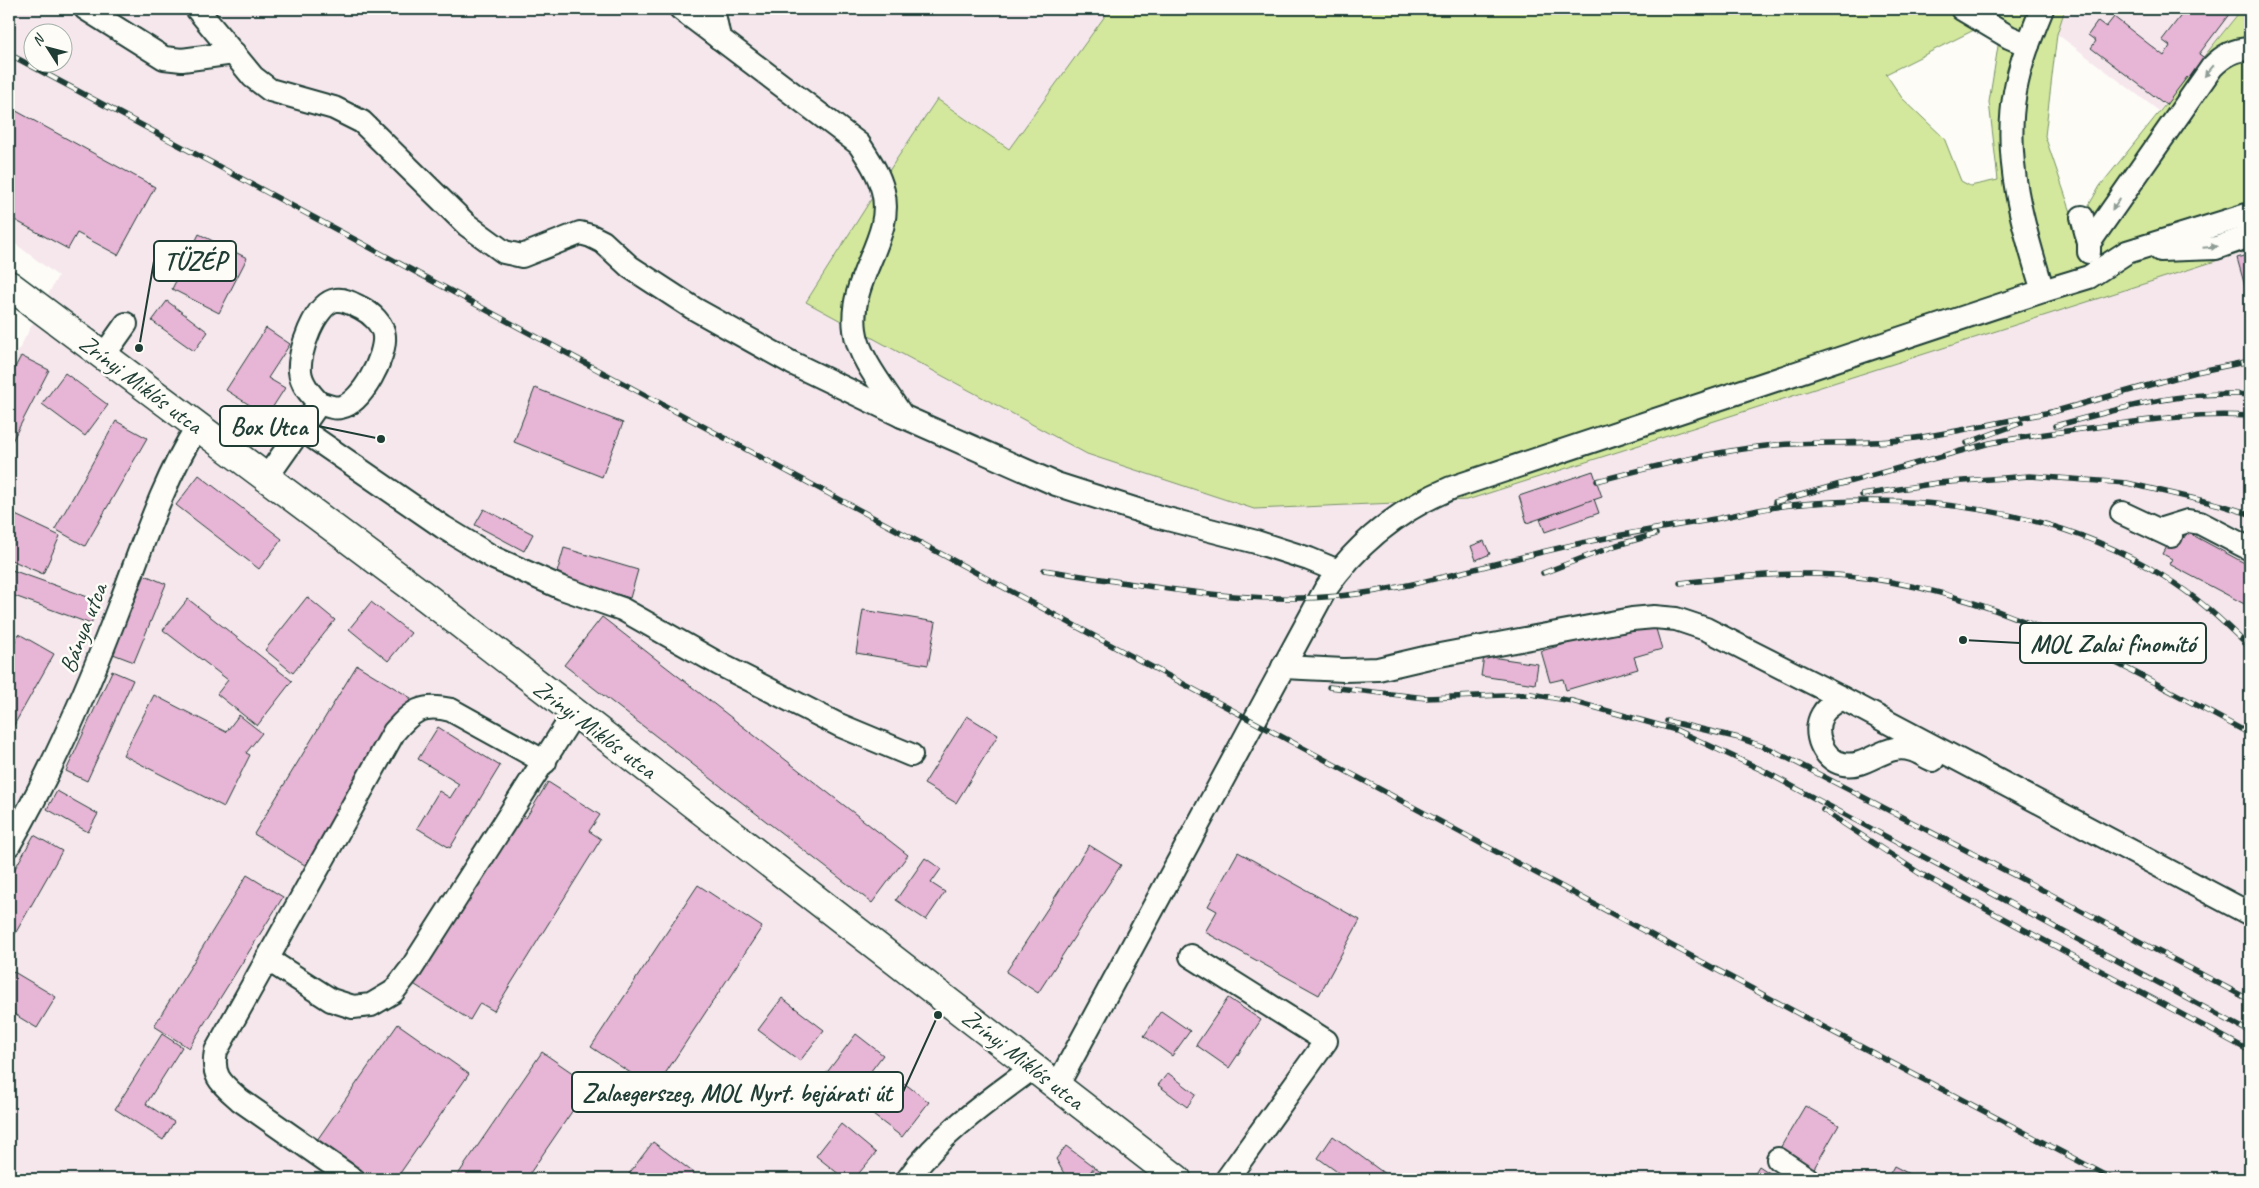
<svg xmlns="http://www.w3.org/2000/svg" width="2259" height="1188" font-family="Caveat,sans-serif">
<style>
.built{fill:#f6e7ed;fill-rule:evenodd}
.green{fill:#d3e89d;stroke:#799268;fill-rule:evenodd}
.building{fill:#e7b5d5;stroke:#1f3d34}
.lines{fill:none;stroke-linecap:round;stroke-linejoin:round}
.minor-casing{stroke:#1f3d34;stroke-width:26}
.major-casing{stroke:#1f3d34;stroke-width:31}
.minor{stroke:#fdfcf7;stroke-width:22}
.major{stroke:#fdfcf7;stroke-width:28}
.rail-casing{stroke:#1f3d34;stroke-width:5.5}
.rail{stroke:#fdfcf7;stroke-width:4;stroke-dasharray:11;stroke-linecap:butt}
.oneway{fill:#8e9c96}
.labels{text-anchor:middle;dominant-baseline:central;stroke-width:5;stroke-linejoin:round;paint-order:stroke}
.street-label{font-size:24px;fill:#1f3d34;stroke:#fdfcf7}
.leader{fill:none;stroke:#1f3d34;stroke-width:2}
.callout-dot{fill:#1f3d34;stroke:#fdfcf7;stroke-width:2}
.callout{fill:#fdfcf7;stroke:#1f3d34;stroke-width:2}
.callout-label{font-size:25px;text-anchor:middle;font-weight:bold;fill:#1f3d34}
</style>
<rect width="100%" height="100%" fill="#fdfcf7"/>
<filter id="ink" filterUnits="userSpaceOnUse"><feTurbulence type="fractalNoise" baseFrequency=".02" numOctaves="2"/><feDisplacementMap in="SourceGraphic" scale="10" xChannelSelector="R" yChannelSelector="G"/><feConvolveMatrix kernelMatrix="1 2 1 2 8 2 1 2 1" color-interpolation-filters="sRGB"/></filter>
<g filter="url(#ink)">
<!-- built -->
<g class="built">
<path d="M9 9H1110L1009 149 937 99 896 160 806 302 1467 500 2250 250V1179H9V368L58 276 9 239ZM32 32H62V62H32Z"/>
<path d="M2065 9H2242L2159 111 2057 34Z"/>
</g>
<!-- green -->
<path class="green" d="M1110 9H2065L2057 34 2045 136 2073 218 2082 217 2100 186 2242 9H2250V250L1467 500 1254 509 1087 454 806 302 896 160 937 99 1009 149ZM1978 28 1999 40 1989 102 1998 180 1970 186 1961 181 1944 138 1902 98 1886 74Z"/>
<!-- building -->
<g class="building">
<path d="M2186 9H2233L2199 54 2206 59 2190 80 2187 77 2166 105 2091 48 2096 41 2088 35 2098 21 2106 27 2114 17 2164 56 2170 46 2162 40Z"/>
<path d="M9 107 155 187 118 255 77 233 68 249 9 217Z"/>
<path d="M199 234 247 258 219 313 172 289Z"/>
<path d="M2250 254V304L2237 258Z"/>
<path d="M167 301 208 332 194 351 152 321Z"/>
<path d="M266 328 290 344 268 378 285 388 267 416 226 390Z"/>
<path d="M9 333 13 336 9 343Z"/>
<path d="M21 356 49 370 9 447V379Z"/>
<path d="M65 373 108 405 85 436 42 404Z"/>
<path d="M535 388 623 423 602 477 514 442Z"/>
<path d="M116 421 147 438 85 546 55 529Z"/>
<path d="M1593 471 1602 497 1527 523 1519 496Z"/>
<path d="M199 475 282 539 259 569 176 505Z"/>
<path d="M1594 499 1599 513 1545 532 1540 519Z"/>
<path d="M484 509 533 534 524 551 475 525Z"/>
<path d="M9 512 60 536 43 574 9 559Z"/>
<path d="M2187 532 2250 566V607L2169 564 2172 559 2163 554 2174 533 2184 538Z"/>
<path d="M1484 541 1490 554 1476 560 1471 546Z"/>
<path d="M564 548 638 570 630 598 556 576Z"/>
<path d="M9 569 99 601 91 624 9 594Z"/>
<path d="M145 575 166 584 134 662 113 654Z"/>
<path d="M307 597 335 620 293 673 265 650Z"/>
<path d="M188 599 292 681 257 726 217 694 228 680 163 630Z"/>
<path d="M371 602 411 633 388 661 349 629Z"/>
<path d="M863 610 936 622 928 665 856 653Z"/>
<path d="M602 617 908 855 872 903 564 665Z"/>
<path d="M1653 619 1662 649 1634 657 1638 669 1566 690 1563 679 1550 682 1541 651Z"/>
<path d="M19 634 54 654 9 734V652Z"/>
<path d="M1484 656 1538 664 1535 684 1481 676Z"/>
<path d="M357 665 411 698 308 867 254 834Z"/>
<path d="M112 671 133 680 87 781 66 771Z"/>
<path d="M154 695 226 732 239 715 262 733 246 753 250 755 224 807 123 755Z"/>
<path d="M967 716 998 735 956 803 924 784Z"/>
<path d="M438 727 500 766 450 848 417 828 439 791 450 798 459 784 418 759Z"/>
<path d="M548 782 600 815 589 831 601 839 494 1011 480 1003 470 1020 412 983 518 813 526 818Z"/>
<path d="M57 791 98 814 88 832 47 809Z"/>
<path d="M34 835 62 851 11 941 9 940V879Z"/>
<path d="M1089 845 1121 865 1038 993 1006 972Z"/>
<path d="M1238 852 1360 920 1319 995 1205 932 1217 911 1208 906Z"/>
<path d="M925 858 941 869 931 883 945 892 926 920 896 900Z"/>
<path d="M247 875 283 897 189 1048 154 1026Z"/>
<path d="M698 885 762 927 655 1089 591 1047Z"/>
<path d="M9 969 56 997 37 1028 9 1011Z"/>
<path d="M782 998 824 1030 800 1061 758 1030Z"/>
<path d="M1228 998 1261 1020 1229 1068 1196 1045Z"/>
<path d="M1161 1011 1190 1031 1172 1056 1144 1036Z"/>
<path d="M398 1024 469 1074 396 1179H374L317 1140Z"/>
<path d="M162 1034 182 1047 146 1104 174 1122 163 1140 115 1109Z"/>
<path d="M856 1034 883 1055 852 1096 825 1075Z"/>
<path d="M542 1052 590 1085 526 1179H455Z"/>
<path d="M1168 1073 1196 1094 1187 1107 1158 1085Z"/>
<path d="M896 1077 929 1102 902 1137 869 1112Z"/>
<path d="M1805 1106 1839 1125 1813 1170 1779 1150Z"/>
<path d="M841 1124 876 1153 854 1179H845L816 1156Z"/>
<path d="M1333 1136 1392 1179H1347L1318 1158Z"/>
<path d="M653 1142 694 1173 690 1179H625Z"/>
<path d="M1066 1146 1094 1167 1085 1179H1067L1056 1159Z"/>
<path d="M1759 1166 1779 1179H1751Z"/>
<path d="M1894 1166 1919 1179H1887Z"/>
<path d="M1095 1168 1110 1179H1086Z"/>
</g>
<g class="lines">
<!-- minor casing -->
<g class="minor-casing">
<g id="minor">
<path d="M86 9 164 58 182 60 234 53"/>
<path d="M197 9 253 77 270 90 334 108 362 122 467 225 504 252 522 256 580 233 591 236 603 242 630 267 693 308 792 363 902 416 1056 484 1156 516 1256 542 1309 559 1338 571"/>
<path d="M681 9 859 144C869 159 879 174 883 191 895 238 848 277 855 330 858 358 887 392 902 416"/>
<path d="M713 9 719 38"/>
<path d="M1962 9 2009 37 2028 45"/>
<path d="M2082 217 2089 243V252"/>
<path d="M2089 243 2212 67C2223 56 2234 49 2250 49"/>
<path d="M2160 250 2216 248 2250 236"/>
<path d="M2043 291 2089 277 2127 252 2250 214"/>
<path d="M104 355 126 324"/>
<path d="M301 429 443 527 494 558 562 588 622 609 719 664 839 725 911 755"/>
<path d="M267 477 319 403C326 405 334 409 341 407 362 403 386 356 384 336 383 324 371 313 361 308 353 304 345 299 336 300 315 303 298 353 300 371 301 384 310 394 319 403"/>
<path d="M2122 513 2171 536"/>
<path d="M2159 530 2188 521 2200 523 2250 549"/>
<path d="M1283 667 1344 670 1378 669 1429 657 1632 619 1654 617 1676 619 1706 629 1842 698 2250 914"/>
<path d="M1842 698C1835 703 1826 707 1822 715 1812 732 1823 760 1843 764 1868 769 1886 741 1912 750 1919 752 1926 757 1933 760"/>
<path d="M9 845C54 768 89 686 120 604 143 544 163 481 197 427"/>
<path d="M1191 956 1326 1041 1227 1179"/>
<path d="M267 959 331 1000 353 1007 371 1005 393 992 411 969 575 712"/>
<path d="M1057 1086 1325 590C1357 543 1399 510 1451 488L2043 291C2023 227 2003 159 2015 92 2020 63 2031 36 2042 9"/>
<path d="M1778 1159 1808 1179"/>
<path d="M353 1179 240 1100C222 1084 211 1077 216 1051L394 732C412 711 422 703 451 710L545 762"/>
<path d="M908 1179C941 1133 989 1100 1034 1067"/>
</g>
</g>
<!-- major casing -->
<g class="major-casing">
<path id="major" d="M9 285 427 598 1177 1179"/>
</g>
<!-- minor -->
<use href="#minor" class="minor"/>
<!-- major -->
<use href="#major" class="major"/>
<!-- rail casing -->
<g class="rail-casing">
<g id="rail">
<path d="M9 54 1814 1022 2113 1179"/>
<path d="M2049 413 2196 372 2250 361"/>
<path d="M2055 426C2118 409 2184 389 2250 395"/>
<path d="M1967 443 2021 423"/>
<path d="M1597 481C1656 466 1714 451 1775 445 1816 441 1858 445 1900 440 1952 434 2004 421 2056 411"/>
<path d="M1862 495 1937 483 2030 476 2127 483 2221 505 2250 514"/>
<path d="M1775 502 1990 443C2028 436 2066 431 2104 426 2154 419 2201 413 2250 416"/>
<path d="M1044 570C1142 585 1240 605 1339 596 1412 589 1484 565 1555 549 1604 537 1654 529 1704 521 1733 516 1762 508 1791 505 1916 493 2054 507 2163 576 2196 596 2223 621 2250 648"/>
<path d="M1543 573 1617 545 1656 534"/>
<path d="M1680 583C1725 578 1770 573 1815 574 1974 578 2114 661 2250 734"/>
<path d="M1329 687 1426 698 1531 694 1572 701 1676 730 1762 770 2250 1032"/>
<path d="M1667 721 1739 738 1770 749 2018 877 2250 1000"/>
<path d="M1823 810 1919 873 2250 1051"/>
</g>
</g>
<!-- rail -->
<use href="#rail" class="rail"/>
</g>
<!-- one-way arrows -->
<defs><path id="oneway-solid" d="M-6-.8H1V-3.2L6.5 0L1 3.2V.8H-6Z" transform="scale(1.25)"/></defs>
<g class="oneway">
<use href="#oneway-solid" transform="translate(2209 71) rotate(130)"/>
<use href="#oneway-solid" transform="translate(2116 204) rotate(125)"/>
<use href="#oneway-solid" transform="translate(2210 247) rotate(-5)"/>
</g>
</g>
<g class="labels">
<!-- street labels -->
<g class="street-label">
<text transform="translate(141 384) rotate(37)">Zrínyi Miklós utca</text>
<text transform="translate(83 628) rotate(-69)">Bánya utca</text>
<text transform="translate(595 729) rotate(37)">Zrínyi Miklós utca</text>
<text transform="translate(1023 1059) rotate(38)">Zrínyi Miklós utca</text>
</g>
</g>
<!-- callouts -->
<path class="leader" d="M139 348L154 261M381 439L318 426M1963 640L2020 643M938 1015L903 1092"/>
<g class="callout-dot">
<circle cx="139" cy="348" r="5"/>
<circle cx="381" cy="439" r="5"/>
<circle cx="1963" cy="640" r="5"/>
<circle cx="938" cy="1015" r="5"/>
</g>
<g class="callout">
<rect x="154" y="241" width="82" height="40" rx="5"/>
<rect x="220" y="406" width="98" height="40" rx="5"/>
<rect x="2020" y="623" width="186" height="40" rx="5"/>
<rect x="572" y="1072" width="331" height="40" rx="5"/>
</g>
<g class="callout-label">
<text x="195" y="269">TÜZÉP</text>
<text x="269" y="435">Box Utca</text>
<text x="2113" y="652">MOL Zalai finomító</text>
<text x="737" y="1101">Zalaegerszeg, MOL Nyrt. bejárati út</text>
</g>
<!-- margin -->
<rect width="2259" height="1188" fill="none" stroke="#fdfcf7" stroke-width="30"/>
<rect x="15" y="15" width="2229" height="1158" fill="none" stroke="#1f3d34" stroke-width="2" filter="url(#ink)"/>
<!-- north arrow -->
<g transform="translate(48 48) rotate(306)"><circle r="24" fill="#fdfcf7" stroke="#a4b0a9"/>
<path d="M0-4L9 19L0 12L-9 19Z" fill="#1f3d34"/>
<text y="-8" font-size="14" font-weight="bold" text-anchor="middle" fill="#1f3d34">N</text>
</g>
</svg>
